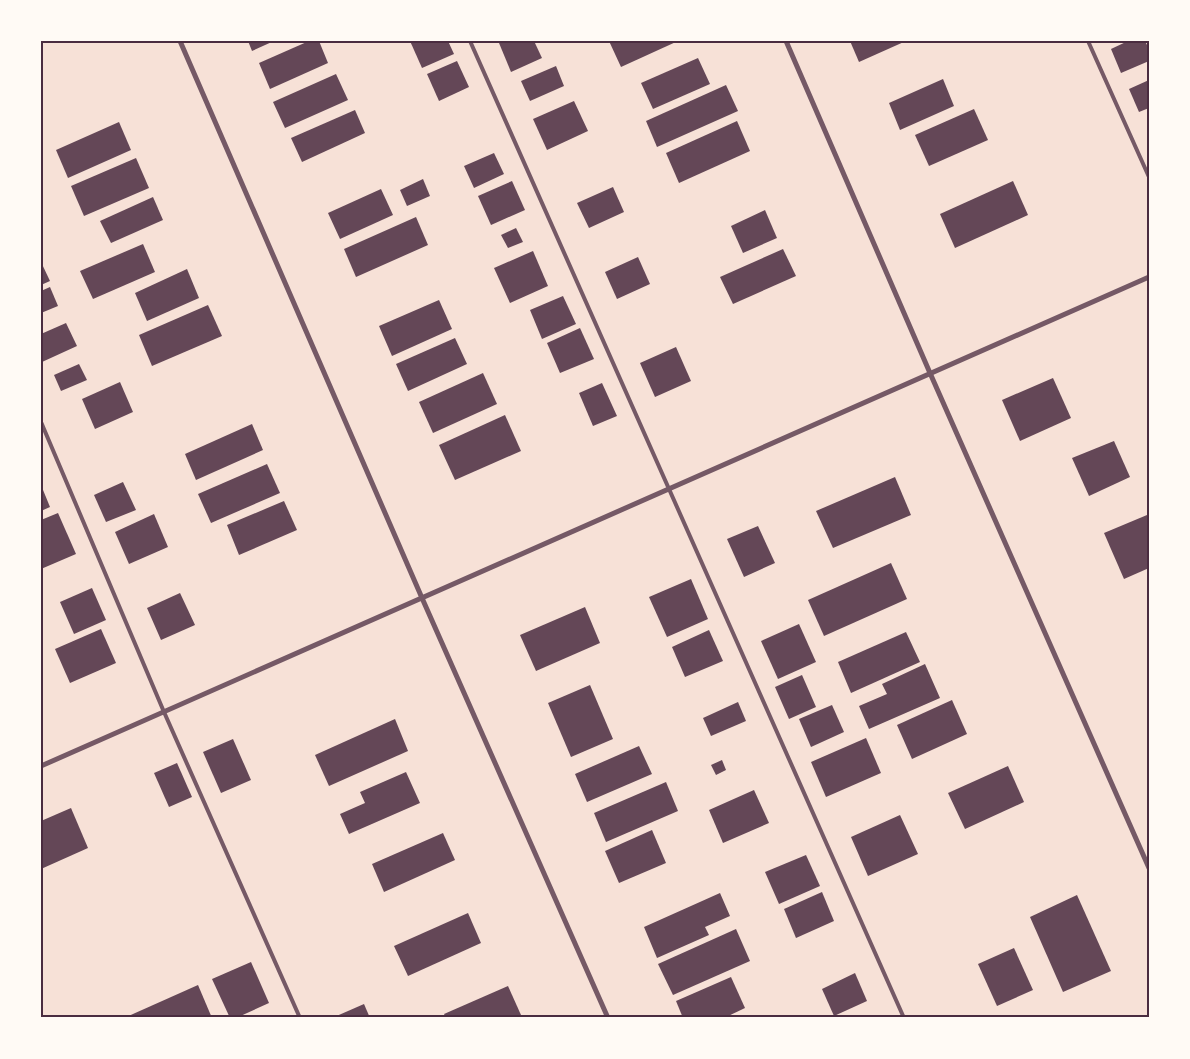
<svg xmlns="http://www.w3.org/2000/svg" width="1190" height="1059" font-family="Lora,serif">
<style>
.building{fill:#644757}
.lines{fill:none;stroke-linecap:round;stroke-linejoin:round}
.service{stroke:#755966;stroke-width:4}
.minor{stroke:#755966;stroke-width:5}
.neatline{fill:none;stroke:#4a2c40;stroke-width:2}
</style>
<rect width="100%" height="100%" fill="#f7e1d7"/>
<!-- building -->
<g class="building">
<path d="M248 41H274L252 51Z"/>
<path d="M309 41H319L328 63 270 89 259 63Z"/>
<path d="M410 41H448L454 54 422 68Z"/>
<path d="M503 41H534L542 58 511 72 499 43Z"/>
<path d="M609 41H678L621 67Z"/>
<path d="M850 41H906L859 62Z"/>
<path d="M1128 41H1145L1149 49V61L1121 73 1111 49Z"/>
<path d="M698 58 710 84 653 109 641 83Z"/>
<path d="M457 61 469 87 439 101 427 74Z"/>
<path d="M556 66 564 86 530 101 521 81Z"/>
<path d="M336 74 348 100 285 128 273 102Z"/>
<path d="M943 79 954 106 900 130 889 103Z"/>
<path d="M1149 80V108L1139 112 1129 89Z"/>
<path d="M726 85 738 111 657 147 646 121Z"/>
<path d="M574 101 588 131 547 150 533 119Z"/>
<path d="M974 109 988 140 929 166 915 135Z"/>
<path d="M355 110 365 133 302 162 291 138Z"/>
<path d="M737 121 750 151 679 183 666 153Z"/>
<path d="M119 122 131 150 68 178 56 150Z"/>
<path d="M494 153 504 174 474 188 464 166Z"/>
<path d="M136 158 149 188 84 216 71 186Z"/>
<path d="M423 179 430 196 407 206 400 190Z"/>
<path d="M512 181 525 210 491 225 478 196Z"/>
<path d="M1013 181 1028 215 955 248 940 214Z"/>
<path d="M613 187 624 212 589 228 577 203Z"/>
<path d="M381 189 393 215 340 239 328 213Z"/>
<path d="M153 197 163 220 111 243 100 221Z"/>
<path d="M765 210 777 238 743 253 731 226Z"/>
<path d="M416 217 428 245 356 277 344 249Z"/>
<path d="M516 228 523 242 508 248 501 235Z"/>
<path d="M143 244 155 272 93 299 80 271Z"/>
<path d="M783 249 796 276 733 304 720 277Z"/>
<path d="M533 251 548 286 510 303 494 268Z"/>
<path d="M638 257 650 284 617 299 605 272Z"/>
<path d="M41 262 50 281 41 285Z"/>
<path d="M187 269 199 298 147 321 135 293Z"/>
<path d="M50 287 58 306 41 313V291Z"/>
<path d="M563 296 576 324 542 339 530 310Z"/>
<path d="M439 300 452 329 392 356 379 326Z"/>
<path d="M208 305 222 336 152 366 139 335Z"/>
<path d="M66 323 77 346 42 362 41 334Z"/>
<path d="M580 328 594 359 560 373 547 343Z"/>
<path d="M455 338 467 364 408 391 396 364Z"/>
<path d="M676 347 691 381 655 397 640 363Z"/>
<path d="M79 364 87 380 61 391 54 375Z"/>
<path d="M483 373 497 404 433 433 419 402Z"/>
<path d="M1053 378 1071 418 1020 441 1002 400Z"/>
<path d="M120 382 133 412 95 429 82 399Z"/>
<path d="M602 383 617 416 593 426 579 393Z"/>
<path d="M505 415 521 451 455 480 439 445Z"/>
<path d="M252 424 263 450 196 480 185 454Z"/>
<path d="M1114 441 1130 477 1089 496 1072 458Z"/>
<path d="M267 464 280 493 211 523 198 494Z"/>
<path d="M895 477 911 515 833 548 816 511Z"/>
<path d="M123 482 136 510 106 522 94 495Z"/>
<path d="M41 485 50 507 41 511Z"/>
<path d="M284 501 297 530 239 555 227 525Z"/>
<path d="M58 513 76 554 41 569V520Z"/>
<path d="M154 514 168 547 129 564 115 532Z"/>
<path d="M1147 515 1149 518V568L1124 579 1104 533Z"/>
<path d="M758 526 775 563 744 577 727 539Z"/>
<path d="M891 563 907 599 824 636 808 600Z"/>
<path d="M691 579 708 619 667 637 649 597Z"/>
<path d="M92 588 106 620 74 634 60 602Z"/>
<path d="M180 593 195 625 161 640 147 608Z"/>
<path d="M585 607 600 643 536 671 520 635Z"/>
<path d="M799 624 816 662 778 679 761 641Z"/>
<path d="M101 629 116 663 70 683 55 649Z"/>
<path d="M709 630 723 661 685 677 672 647Z"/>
<path d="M906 632 920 662 851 693 838 662Z"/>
<path d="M925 664 940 698 869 729 859 706 887 694 882 684Z"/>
<path d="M802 675 816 707 789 719 775 687Z"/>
<path d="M590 685 613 739 571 757 548 703Z"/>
<path d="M952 700 967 734 912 759 897 725Z"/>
<path d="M738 702 746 721 711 736 703 718Z"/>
<path d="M832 705 844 732 811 747 799 719Z"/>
<path d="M395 719 408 751 329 786 315 755Z"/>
<path d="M866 738 881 773 826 797 811 762Z"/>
<path d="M233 739 251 780 221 793 203 752Z"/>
<path d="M639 746 652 774 587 802 575 774Z"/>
<path d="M722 760 726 770 716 775 711 765Z"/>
<path d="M177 763 192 797 169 807 154 773Z"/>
<path d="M1008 766 1024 802 965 829 948 793Z"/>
<path d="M406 772 420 803 349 834 340 814 365 803 360 792Z"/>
<path d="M666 782 678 811 606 842 594 813Z"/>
<path d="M754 790 769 823 723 843 709 810Z"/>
<path d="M71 808 88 848 41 869V821Z"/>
<path d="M900 815 918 854 868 876 851 837Z"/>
<path d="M652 830 666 863 619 883 605 851Z"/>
<path d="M443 833 455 860 384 892 372 864Z"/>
<path d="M806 855 820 886 779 904 765 872Z"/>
<path d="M822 892 834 921 796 938 784 909Z"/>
<path d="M720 893 730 916 705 927 709 935 657 958 644 927Z"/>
<path d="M1077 895 1111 971 1063 992 1030 917Z"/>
<path d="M468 913 481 943 408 976 394 946Z"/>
<path d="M736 929 750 961 673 995 658 964Z"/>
<path d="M1014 948 1033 990 997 1006 978 964Z"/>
<path d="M251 962 269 1003 236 1018H230L212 979Z"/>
<path d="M855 973 867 1001 834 1016 822 989Z"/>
<path d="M731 977 745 1008 724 1018H683L676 1001Z"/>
<path d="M198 985 212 1018H124Z"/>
<path d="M508 986 521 1015 514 1018H446L444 1014Z"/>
<path d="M364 1004 370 1018H332Z"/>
</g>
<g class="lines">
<!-- service -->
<g class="service">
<path d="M470 41 904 1018"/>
<path d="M1088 41 1149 177"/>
<path d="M41 422 164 712 300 1018"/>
</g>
<!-- minor -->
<g class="minor">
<path d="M180 41 422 598 608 1018"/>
<path d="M786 41 930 373 1149 868"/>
<path d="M41 766 1149 277"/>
</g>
</g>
<!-- border -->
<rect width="1190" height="1059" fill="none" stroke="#fffaf5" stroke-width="85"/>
<rect x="42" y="42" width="1106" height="974" class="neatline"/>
</svg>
